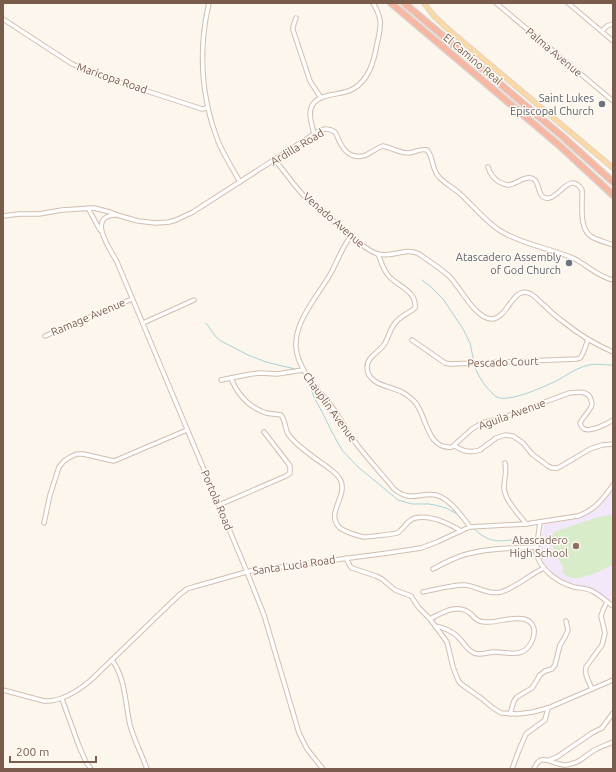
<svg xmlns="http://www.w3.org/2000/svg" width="616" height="772" font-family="Ubuntu,sans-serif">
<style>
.education{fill:#f3e8fa}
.pitch{fill:#d8ecc9}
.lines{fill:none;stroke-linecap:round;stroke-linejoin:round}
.stream{stroke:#a5d3da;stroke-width:1}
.minor-casing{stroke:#d1beb0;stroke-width:5.5}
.major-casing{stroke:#dad1cd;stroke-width:6}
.highway-casing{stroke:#dad1cd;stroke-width:8}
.minor{stroke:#fff;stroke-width:3.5}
.major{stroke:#fbd9a5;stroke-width:4.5}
.highway{stroke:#f7b7a3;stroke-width:5.5}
.worship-dot{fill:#6b7280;stroke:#fffaf3;stroke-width:1.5}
.education-dot{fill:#8d6e63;stroke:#fffaf3;stroke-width:1.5}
.labels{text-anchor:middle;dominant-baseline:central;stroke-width:3;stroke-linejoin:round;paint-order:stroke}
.street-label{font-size:11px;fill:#7a5c4d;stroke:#fffaf3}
.worship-label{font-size:11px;fill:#5b616d;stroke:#fffaf3;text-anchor:end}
.education-label{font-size:11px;fill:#785e54;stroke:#fffaf3;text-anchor:end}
</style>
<rect width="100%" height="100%" fill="#fdf6ec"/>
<!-- education -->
<path class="education" d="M613 488V603L589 588 561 580 556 577 542 563 538 552 539 541 544 526 545 524 578 518 588 514 598 508 605 500Z"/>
<!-- pitch -->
<path class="pitch" d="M609 515 613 516V565C600 570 572 588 562 571L564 568C558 559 547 542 554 532L595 518Z"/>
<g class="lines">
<!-- stream -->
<g class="stream">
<path d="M422 280 431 287 443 299 463 329 470 343 474 362"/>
<path d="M206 323 216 337 221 341 248 355 266 362 295 369"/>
<path d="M474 365C479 377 483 384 492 393 493 394 496 397 497 397 509 403 546 386 558 380 567 375 575 369 585 366 594 363 604 365 613 365"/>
<path d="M300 372 303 373 309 384 314 397 322 412 334 436 342 450 357 466 398 500 412 504H429L435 505 446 508 459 515"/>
<path d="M473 528C489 543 497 542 518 539"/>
</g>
<!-- minor casing -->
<g class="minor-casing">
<g id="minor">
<path d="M209 3C198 49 201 98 218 141 224 156 233 169 240 182"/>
<path d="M496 3 613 101"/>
<path d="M568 3 613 41"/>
<path d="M296 18 293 27V30L310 81 321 98"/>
<path d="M3 19 72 64 95 74 202 109 208 108"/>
<path d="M602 31 607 26 613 24"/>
<path d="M314 134C312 124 307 113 313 104 322 92 341 96 353 89 369 80 374 61 377 44 379 36 381 28 380 20 379 14 376 8 373 3"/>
<path d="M275 160 293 183 303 195 361 244C366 248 371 252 378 254 392 258 406 247 419 254 429 261 440 268 449 276 460 287 475 318 491 319 509 319 512 284 531 294 536 297 540 302 545 306 550 311 555 316 561 320 577 333 594 344 613 352"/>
<path d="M488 167C490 174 493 178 499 182 502 183 505 185 508 185 516 185 527 173 535 180 540 186 538 200 549 198 560 197 570 171 582 190 583 204 578 229 592 237 599 241 606 242 613 245"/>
<path d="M88 208 100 230"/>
<path d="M115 215C86 217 111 250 117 262L247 572 264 615 299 733 307 749 323 769"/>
<path d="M3 216 19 214H39L62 210 94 208 110 212 117 215 138 221 156 223 169 222 176 220 193 212 314 134C322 129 327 127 335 132 338 137 339 142 342 146 347 155 357 159 366 155 372 152 377 148 383 146 392 148 400 153 408 153 415 153 420 148 427 150 434 157 431 169 439 177 444 183 452 187 458 192 473 205 489 226 506 234 527 245 551 249 573 258 586 264 598 277 613 280"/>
<path d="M351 236C342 247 338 260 332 271 320 294 294 320 296 347 298 373 323 393 337 414 343 423 348 433 355 442 367 458 381 473 394 489 411 503 419 492 436 495 449 498 463 517 470 527"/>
<path d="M378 254C381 261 383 269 388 275 396 286 417 290 415 308 409 313 401 316 396 322 389 329 389 339 383 346 377 353 367 358 367 367 367 385 390 386 402 392 406 394 411 398 414 401 427 414 426 450 452 447L472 429 482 423 502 418 569 393C577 392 589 390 591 400 592 402 592 405 591 407 588 413 583 417 580 423 581 426 581 427 584 429 591 432 607 424 613 420"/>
<path d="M143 323 194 300"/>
<path d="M45 336 132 299"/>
<path d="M412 340 445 363 450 364 577 359C578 358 579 359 580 358 582 357 587 343 588 339"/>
<path d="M231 378C237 394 249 407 266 413 271 414 276 414 281 415 285 420 285 426 287 432 292 443 316 459 326 466 331 470 338 474 341 481 347 497 326 513 339 527 343 531 357 536 364 537 367 537 394 534 397 533 404 529 407 520 415 518 431 515 448 523 461 531"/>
<path d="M221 380 251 374 260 373 277 374 303 370"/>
<path d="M455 446C462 451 471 453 480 450L496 438 505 435 513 436 523 443 532 454 548 466 552 468H558L590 449 602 445 613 444"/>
<path d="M505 463C507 471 504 480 504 488 505 501 519 514 526 524"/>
<path d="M219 505 286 476 290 473V466L288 463 264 432"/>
<path d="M540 522 536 552C540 570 557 582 574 587 580 588 587 588 592 591 600 595 606 601 613 606"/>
<path d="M44 523 50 495 59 467 64 461 70 457 77 454H83L114 461 187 430"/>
<path d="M346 558 350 566 352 568 376 576 382 579 395 590 411 596 419 608 430 619 447 642 453 667 458 680 461 684 481 698 493 708 501 713 518 714 533 712 548 708 613 680"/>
<path d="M433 569C444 563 455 557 467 554 489 548 514 548 536 547"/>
<path d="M423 592C434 590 454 584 465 585 477 586 487 595 501 592 517 587 529 575 544 568"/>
<path d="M430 619C443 612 459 602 472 615 475 619 479 622 485 622 498 623 511 616 524 619 535 622 536 632 532 641 524 659 509 652 495 652 488 652 480 656 474 653 467 650 464 643 459 638 454 632 443 627 435 626"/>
<path d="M112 660C126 679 125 704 130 725 134 740 142 755 147 769"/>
<path d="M592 689C589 682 584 675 586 667L602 645 605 633 601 616 603 610 607 602"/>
<path d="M3 690 44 701C61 702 78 691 91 680L179 595 187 589 193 587 250 571 388 553 421 548 437 542 465 529 470 527 526 524 578 516C595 510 603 499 613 485"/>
<path d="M62 699 79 746 86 762 91 769"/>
<path d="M510 714 514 701 517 697 532 688 540 675 545 671 552 669 555 665 560 645 565 637 568 630 566 621"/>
<path d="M549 760 557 757 592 733 602 728 613 713"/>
<path d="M512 769 519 750 526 734 545 720 548 708"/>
<path d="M534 769C541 750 553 766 566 765 580 763 582 758 593 751 599 747 607 745 613 742"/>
</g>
</g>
<!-- major casing -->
<g class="major-casing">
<path id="major" d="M424 3 434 16 449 30 613 168"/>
</g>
<!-- highway casing -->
<g class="highway-casing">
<g id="highway">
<path d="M391 3 560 146 613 195"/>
<path d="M404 3 563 137 613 182"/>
</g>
</g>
<!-- minor -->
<use href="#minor" class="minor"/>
<!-- major -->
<use href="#major" class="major"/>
<!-- highway -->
<use href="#highway" class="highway"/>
</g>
<!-- markers -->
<g class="worship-dot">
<circle cx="602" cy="104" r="4"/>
<circle cx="569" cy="263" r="4"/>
</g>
<circle class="education-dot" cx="576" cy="546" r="4"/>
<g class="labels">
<!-- street labels -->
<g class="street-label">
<text transform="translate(554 52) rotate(40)">Palma Avenue</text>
<text transform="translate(473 59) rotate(40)">El Camino Real</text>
<text transform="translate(112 78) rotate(19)">Maricopa Road</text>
<text transform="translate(297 147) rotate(-31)">Ardilla Road</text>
<text transform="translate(334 220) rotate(41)">Venado Avenue</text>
<text transform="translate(88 317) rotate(-23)">Ramage Avenue</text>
<text transform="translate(503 362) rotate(-2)">Pescado Court</text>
<text transform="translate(330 407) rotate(54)">Chauplin Avenue</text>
<text transform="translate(512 414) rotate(-20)">Aguila Avenue</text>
<text transform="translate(217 500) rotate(67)">Portola Road</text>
<text transform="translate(294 565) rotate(-8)">Santa Lucia Road</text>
</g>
<!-- worship labels -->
<g class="worship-label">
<text x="594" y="98">Saint Lukes<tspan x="594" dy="13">Episcopal Church</tspan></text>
<text x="561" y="257">Atascadero Assembly<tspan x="561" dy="13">of God Church</tspan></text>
</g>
<!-- education labels -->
<g class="education-label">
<text x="568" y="540">Atascadero<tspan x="568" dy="13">High School</tspan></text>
</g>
</g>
<!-- border -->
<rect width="616" height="772" fill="none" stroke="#7a5c4d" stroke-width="8"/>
<!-- scale -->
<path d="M10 756v6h86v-6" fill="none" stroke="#7a5c4d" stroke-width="2"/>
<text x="16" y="756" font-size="12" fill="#7a5c4d" stroke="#fffaf3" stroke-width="3" paint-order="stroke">200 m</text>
</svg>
